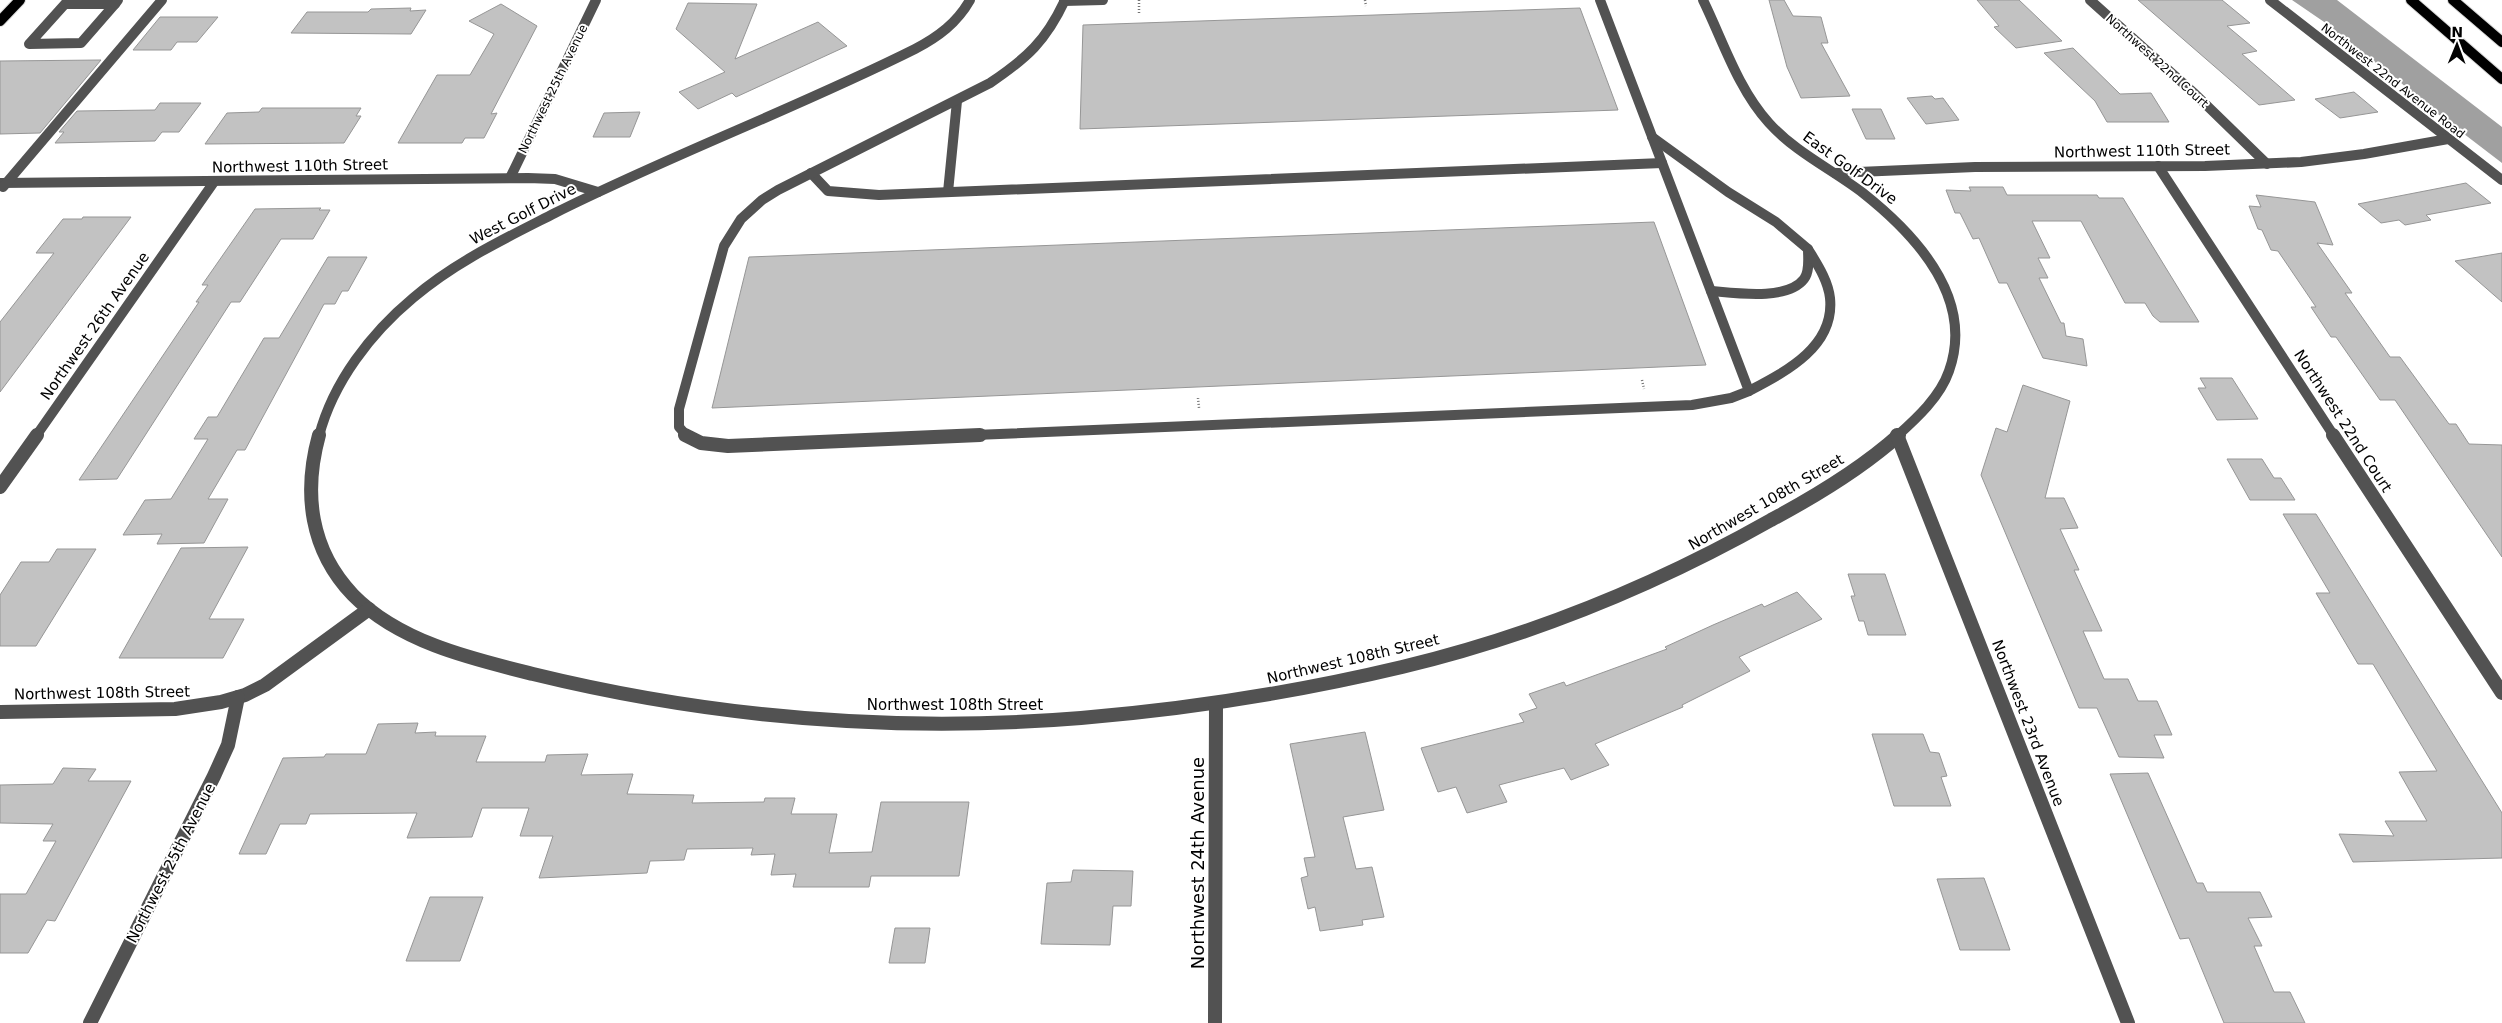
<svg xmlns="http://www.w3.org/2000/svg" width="2502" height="1023" font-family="'DejaVu Sans',sans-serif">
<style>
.water{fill:#a0a0a0}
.building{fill:#c2c2c2;stroke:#969696}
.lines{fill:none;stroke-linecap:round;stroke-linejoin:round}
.major-casing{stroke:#dbdbdb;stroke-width:12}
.path{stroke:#747474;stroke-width:2.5;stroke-dasharray:1 2;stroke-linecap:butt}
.minor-far1{stroke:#525252;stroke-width:10}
.minor{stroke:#525252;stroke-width:14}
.major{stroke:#000;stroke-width:10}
.labels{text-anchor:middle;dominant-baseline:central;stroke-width:4;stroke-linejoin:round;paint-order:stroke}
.far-street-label{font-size:12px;fill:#000;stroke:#fff}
.street-label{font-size:15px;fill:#000;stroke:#fff}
.near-street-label{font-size:18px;fill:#000;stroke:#fff}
</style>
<rect width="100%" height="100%" fill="#fff"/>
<!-- water -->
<path class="water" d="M2292 0H2337L2502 127V163L2421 101 2388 71 2350 45 2330 26Z"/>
<!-- building -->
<g class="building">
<path d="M1769 0H1784L1793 16 1821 17 1828 43H1821L1850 96 1801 98 1787 67Z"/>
<path d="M1977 0H2019L2062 41 2016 48 1994 27 1999 26Z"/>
<path d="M2138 0H2222L2250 23 2227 26 2257 51 2242 54 2295 100 2259 105Z"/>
<path d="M688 3 757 4 735 59 818 22 847 46 736 97 732 93 698 109 679 92 725 72 676 29Z"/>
<path d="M501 4 537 26 491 114 497 113 484 138H465L462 143H398L437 75H470L494 34 469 21Z"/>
<path d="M411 8 410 11 426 10 411 34 291 33 307 12H368L371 9Z"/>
<path d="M1580 8 1618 110 1080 129 1083 25Z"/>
<path d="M160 17H218L197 42H177L171 50H133Z"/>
<path d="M2073 48 2120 94 2151 93 2169 122H2107L2095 101 2044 53Z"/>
<path d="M101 60 40 133 0 134V61Z"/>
<path d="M2354 92 2378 112 2340 118 2315 99Z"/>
<path d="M1932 96 1935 99 1943 98 1959 120 1926 124 1907 98Z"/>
<path d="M160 103H201L179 132H162L155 141 55 143 64 132H59L77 111 155 110Z"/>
<path d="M262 108H361L356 116H361L344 143 205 144 227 113 259 112Z"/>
<path d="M1852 109H1881L1895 139H1866Z"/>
<path d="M640 112 630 137H593L604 113Z"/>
<path d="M2466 183 2491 203 2426 215 2431 220 2405 225 2399 220 2381 223 2358 204Z"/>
<path d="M1969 187H2003L2007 195H2097L2099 198H2123L2199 322H2160L2153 316 2145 303H2125L2081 221H2032L2050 258H2038L2048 278H2039L2061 323H2064L2066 336 2083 339 2087 366 2043 358 2007 283H1999L1979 238 1973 239 1960 213H1955L1946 190 1971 191Z"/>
<path d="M2256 195 2315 202 2333 245 2317 243 2352 293H2345L2390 357H2400L2449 424H2456L2469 444 2502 445V557L2395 400H2380L2336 337H2331L2311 307H2316L2278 251 2271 250 2262 230 2258 229 2249 206 2261 207Z"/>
<path d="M321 208 319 210H330L313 239H281L240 302H231L117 479 79 480 199 302H196L208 285H202L255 209Z"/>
<path d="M83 217H131L0 392V322L54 253H36L63 219H82Z"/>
<path d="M1654 222 1706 365 712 408 749 257Z"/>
<path d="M2502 253V302L2455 261Z"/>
<path d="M328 257H367L348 291H342L335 304H324L245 450H237L208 499H228L204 543 157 544 162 534 123 535 145 500 171 499 208 439H194L208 417H217L264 338H279Z"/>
<path d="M2200 378H2232L2258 419 2217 420 2198 388H2206Z"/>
<path d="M2023 385 2070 401 2045 498H2064L2078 528 2060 529 2079 570H2074L2102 631H2083L2104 679H2128L2138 701H2157L2172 735H2154L2164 758 2119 757 2097 708H2079L1981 475 1996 428 2007 432Z"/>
<path d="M2227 459H2262L2274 478H2281L2295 500H2250Z"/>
<path d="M2283 514H2316L2502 813V858L2353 862 2339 834 2394 836 2385 821H2427L2399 772 2437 771 2373 664H2358L2316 593H2330Z"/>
<path d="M248 547 209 619H244L223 658H119L181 548Z"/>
<path d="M57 549H96L36 646H0V595L21 562H49Z"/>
<path d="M1848 574H1885L1906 635H1868L1864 621H1859L1851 596H1855Z"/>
<path d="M1797 592 1822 619 1739 657 1750 671 1682 705 1683 707 1595 744 1609 765 1571 780 1564 768 1499 785 1507 802 1467 813 1456 787 1438 792 1421 748 1524 722 1519 714 1537 708 1529 694 1564 682 1566 686 1667 649 1665 647 1713 625 1762 604 1764 607Z"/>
<path d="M418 723 415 733 436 732 435 736H486L476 762H545L547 755 588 754 581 775 633 774 627 794 694 795 692 803 764 802 765 798H795L791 814H837L829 853 872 852 881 802H969L959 876H871L869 887H793L796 874 771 875 775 854 751 855 753 848 687 849 684 860 650 861 647 873 539 878 553 836H520L529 808H482L472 837 407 838 417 813 310 814 306 824H280L266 854H239L283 758 324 757 326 754H366L378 724Z"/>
<path d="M1365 732 1384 810 1343 817 1356 869 1372 867 1384 917 1362 920 1363 925 1320 931 1315 907 1308 909 1301 878 1308 876 1304 858 1315 857 1290 744Z"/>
<path d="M1872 734H1923L1930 752 1939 753 1947 776 1941 777 1951 806H1894Z"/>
<path d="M63 768 96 769 88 781H131L55 921 47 920 28 953H0V894H26L56 841H43L53 824 0 823V785L53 784Z"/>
<path d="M2148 773 2197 883H2203L2207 892H2260L2272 917 2248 918 2262 946H2254L2274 992H2290L2305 1023H2224L2189 938 2180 939 2110 774Z"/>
<path d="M1073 870 1133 871 1131 906H1113L1110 945 1041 944 1047 883 1071 882Z"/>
<path d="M1984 878 2010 950H1960L1937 879Z"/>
<path d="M430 897H483L460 961H406Z"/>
<path d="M895 928H930L925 963H889Z"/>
</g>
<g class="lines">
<!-- major casing -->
<g class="major-casing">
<g id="major">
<path d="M2411 0 2502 79"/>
<path d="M2453 0 2502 42"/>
<path d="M0 21 20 0"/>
</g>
</g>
<!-- path -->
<g class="path">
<path d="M1139 0V14"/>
<path d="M1365 0 1366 6"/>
<path d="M1642 380 1644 389"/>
<path d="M1198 398 1199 408"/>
</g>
<!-- minor-far1 -->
<g class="minor-far1">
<path d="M1703 0C1723 41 1738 89 1769 123 1795 152 1833 170 1863 193 1916 235 1975 298 1949 371 1940 397 1917 418 1897 436"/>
<path d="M2090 0 2195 94 2267 164"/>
<path d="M2270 0 2502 180"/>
<path d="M1064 1 1103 0"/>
<path d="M65 4H115L81 43 29 44Z"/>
<path d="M115 4 118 0"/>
<path d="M1652 137 1728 192 1776 222 1808 249C1808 259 1810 271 1804 279 1787 301 1735 293 1711 291"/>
<path d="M2158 166 2334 436"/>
<path d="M811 173 828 191 879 195 1662 163"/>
<path d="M1835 173 1975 167 2205 166 2301 162 2364 154 2448 139"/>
<path d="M510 178 596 0"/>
<path d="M0 183 528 178 555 179 598 192"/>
<path d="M3 187 162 0"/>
<path d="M948 192 957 101"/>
<path d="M1749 391C1785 372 1835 347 1830 298 1828 280 1817 264 1808 249"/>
<path d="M36 436 214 182"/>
<path d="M319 436C333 382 371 333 413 298 455 262 506 238 555 213 673 154 797 108 915 49 938 37 957 23 970 0"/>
<path d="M687 436 679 427V409L724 246 741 219 762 200 778 190 990 83C1027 58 1046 41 1065 0"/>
<path d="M950 436 1692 405 1731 398 1749 391 1600 0"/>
</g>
<!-- minor -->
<g class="minor">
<path d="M319 435C303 493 310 550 353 595 399 642 472 659 533 674 713 718 897 733 1081 718 1189 709 1297 692 1402 667 1531 636 1656 585 1771 520 1816 496 1861 469 1899 435"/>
<path d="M685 435 701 443 728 446 980 435"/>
<path d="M1897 435 2128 1023"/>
<path d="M2333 435 2502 693"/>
<path d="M0 487 37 435"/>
<path d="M0 712 175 709 221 702 245 695 265 685 369 609"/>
<path d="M90 1023 214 776 228 745 238 697"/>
<path d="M1215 1023 1216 703"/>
</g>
<!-- major -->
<use href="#major" class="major"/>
</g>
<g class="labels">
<!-- far-street labels -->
<g class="far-street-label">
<text transform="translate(2157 61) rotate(42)">Northwest 22nd Court</text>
<text transform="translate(2393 81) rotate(38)">Northwest 22nd Avenue Road</text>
<text transform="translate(553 89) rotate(-64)">Northwest 25th Avenue</text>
</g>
<!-- street labels -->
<g class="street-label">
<text transform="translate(2142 151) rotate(-1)">Northwest 110th Street</text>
<text transform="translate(300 166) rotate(-1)">Northwest 110th Street</text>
<text transform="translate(1850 168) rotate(36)">East Golf Drive</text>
<text transform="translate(523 214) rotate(-27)">West Golf Drive</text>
<text transform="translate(95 326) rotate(-55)">Northwest 26th Avenue</text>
<text transform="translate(2343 421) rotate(57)">Northwest 22nd Court</text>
<text transform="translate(1766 502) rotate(-30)">Northwest 108th Street</text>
<text transform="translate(1353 659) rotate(-13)">Northwest 108th Street</text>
<text transform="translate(102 693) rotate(-1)">Northwest 108th Street</text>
<text x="955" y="705">Northwest 108th Street</text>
<text transform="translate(2028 723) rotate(69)">Northwest 23rd Avenue</text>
<text transform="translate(171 863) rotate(-63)">Northwest 25th Avenue</text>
</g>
<!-- near-street labels -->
<g class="near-street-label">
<text transform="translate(1197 863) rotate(-90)">Northwest 24th Avenue</text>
</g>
</g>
<!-- north arrow -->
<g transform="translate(2457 45) rotate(1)" stroke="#ffffff" stroke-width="4" paint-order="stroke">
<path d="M0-4L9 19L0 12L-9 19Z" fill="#000000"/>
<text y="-8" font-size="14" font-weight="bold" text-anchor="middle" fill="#000000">N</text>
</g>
</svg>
